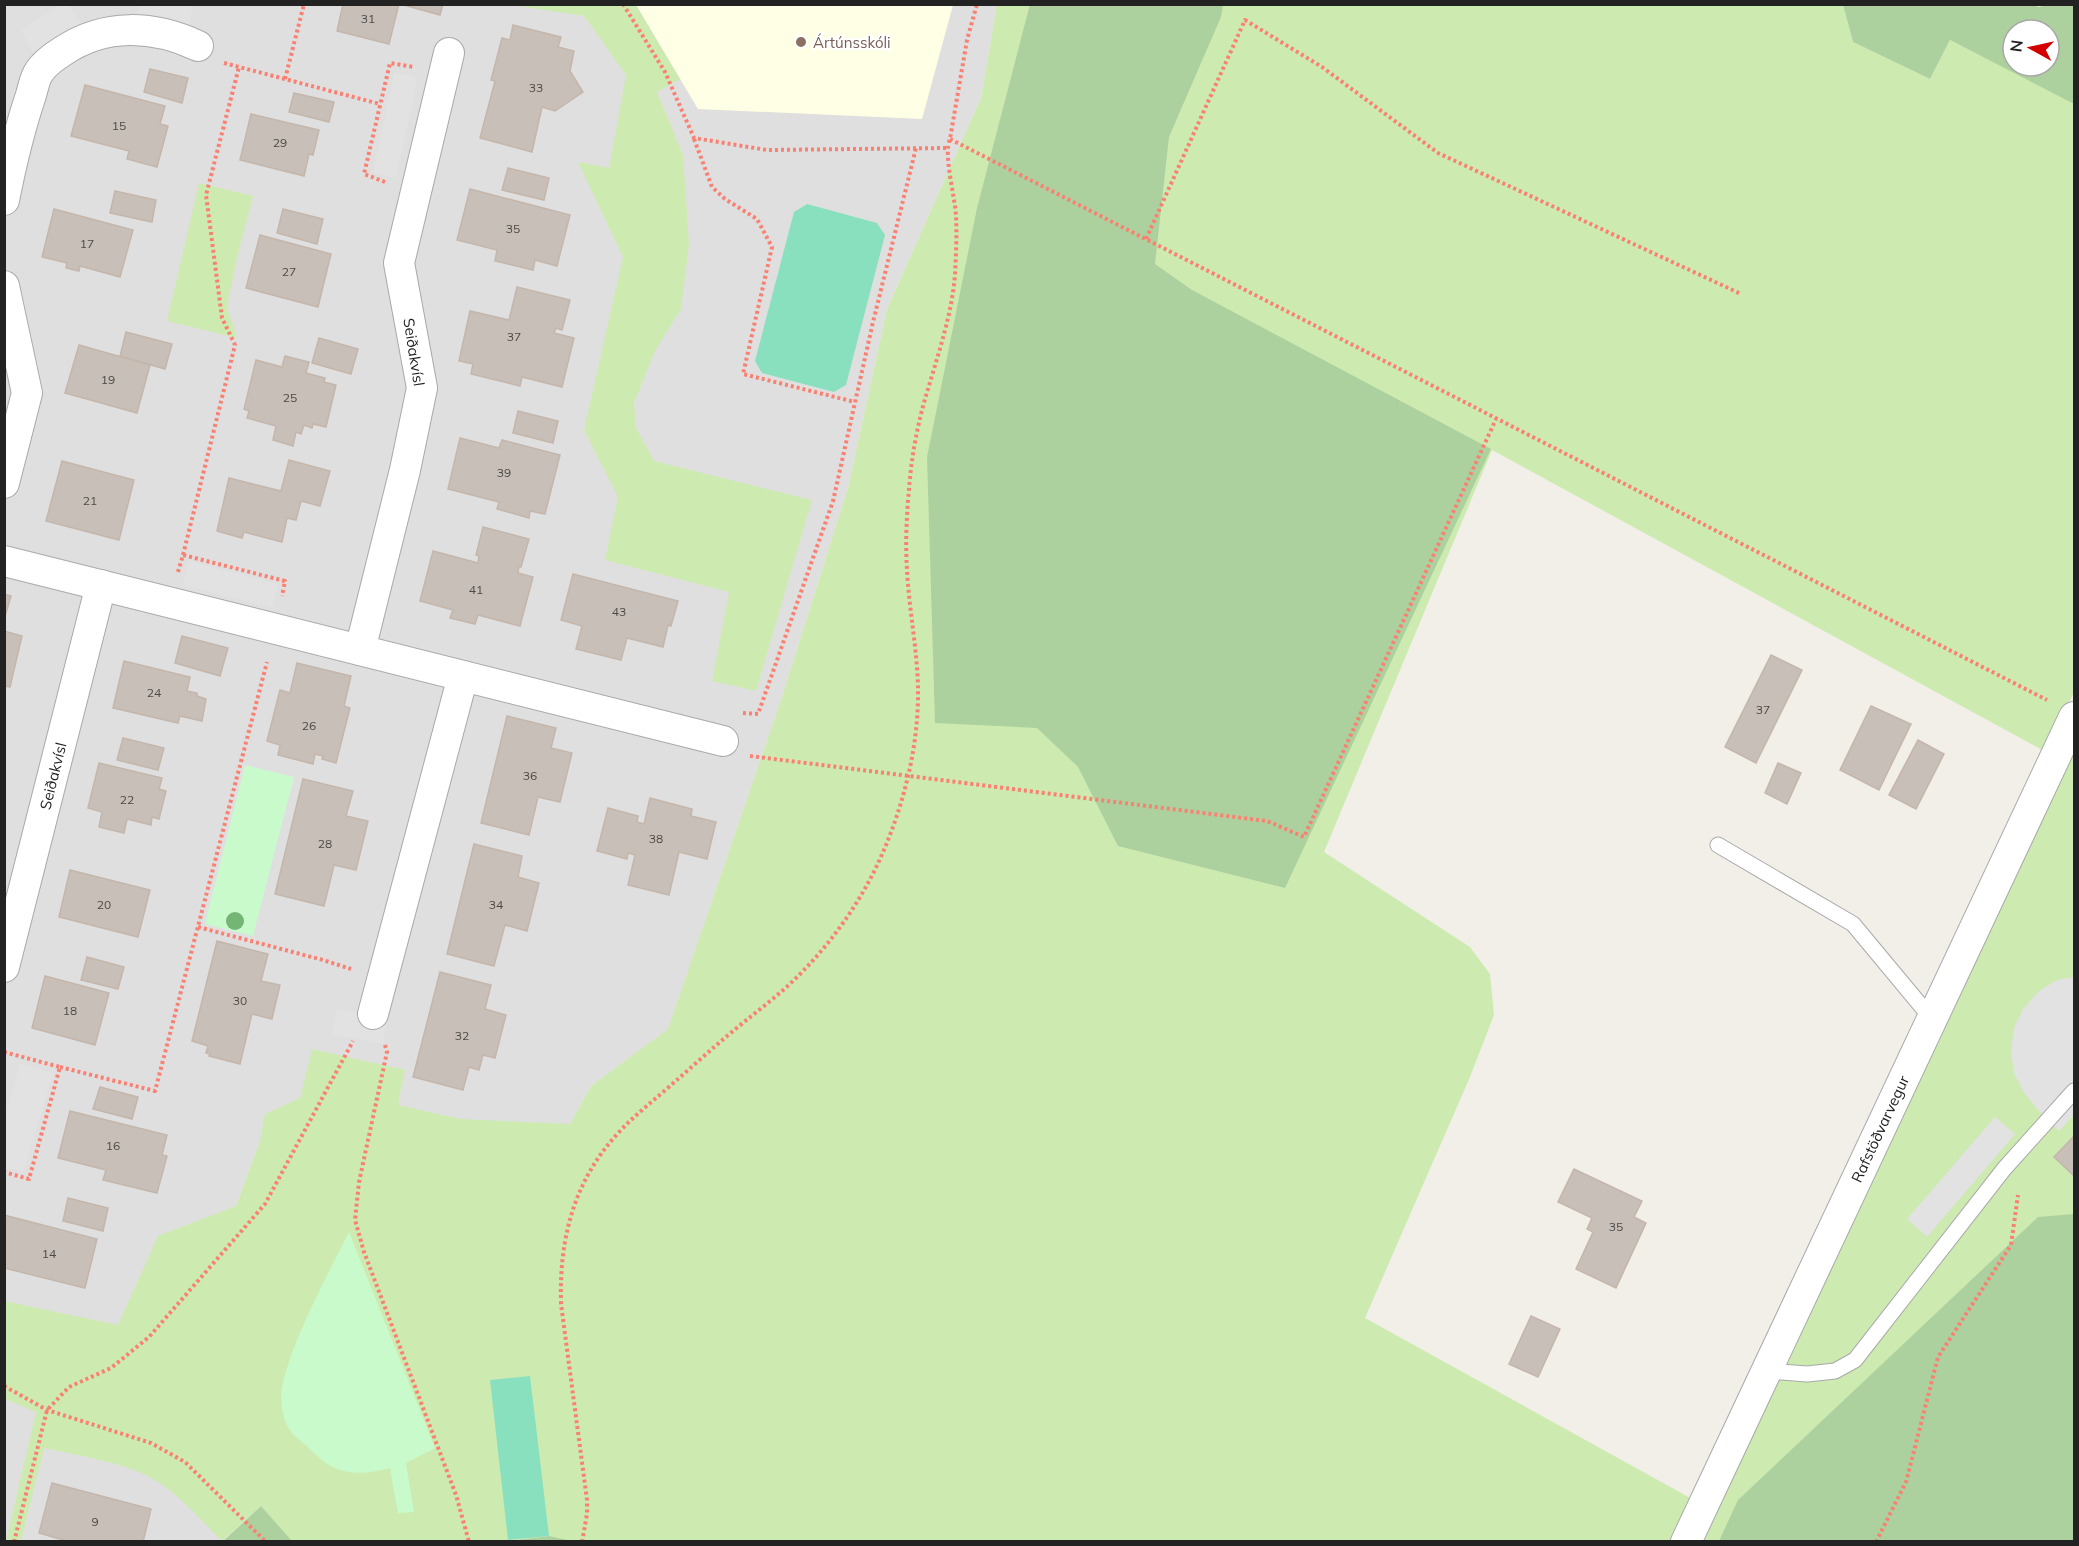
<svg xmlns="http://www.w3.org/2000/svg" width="2079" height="1546" font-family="Mulish,sans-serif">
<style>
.residential{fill:#e0dfdf}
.education{fill:#ffffe5}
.grass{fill:#cdebb0}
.forest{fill:#add19e;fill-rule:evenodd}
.park{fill:#c8facc}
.pitch{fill:#88e0be}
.parking{fill:#e2e2e2}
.building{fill:#c7bfb8;stroke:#c4b6ab;stroke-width:1.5}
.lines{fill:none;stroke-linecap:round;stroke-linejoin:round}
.lane-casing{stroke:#a9a9a9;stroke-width:17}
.street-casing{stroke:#a9a9a9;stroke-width:32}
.path{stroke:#fa8072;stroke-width:4;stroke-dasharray:3 3;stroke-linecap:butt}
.lane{stroke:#fff;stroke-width:15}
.street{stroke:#fff;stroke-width:30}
.tree{fill:#74b475}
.education-dot{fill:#8d6e63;stroke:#fff;stroke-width:2}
.labels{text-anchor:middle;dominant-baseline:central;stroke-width:4.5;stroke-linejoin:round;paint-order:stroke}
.number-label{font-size:12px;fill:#4b4948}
.education-label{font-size:15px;fill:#785e54;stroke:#fff;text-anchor:start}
.street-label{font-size:15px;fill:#222;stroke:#fff}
</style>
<rect width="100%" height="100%" fill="#f2efe9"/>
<!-- residential -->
<path class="residential" d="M5 5H997L981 98 887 309 848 488 782 697 668 1030 591 1086 552 1157 260 1141 236 1206 158 1237 182 1486 222 1541 5 1542Z"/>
<!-- education -->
<path class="education" d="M636 5H953L922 119 698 109Z"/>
<!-- grass -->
<g class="grass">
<path d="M512 5H636L680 79 657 92 683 155 689 244 681 309 655 351 634 403 636 428 654 461 812 500 756 691 712 681 729 592 605 560 618 497 584 430 623 257 578 162 609 168 626 75 584 16Z"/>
<path d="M997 5H1843L1853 42 1930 79 1950 40 2074 103V692L2046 752 1492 450 1324 852 1470 947 1490 974 1494 1015 1470 1077 1365 1318 1703 1505 1686 1541 572 1542 549 1536 498 1542H292L261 1506 222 1541C199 1519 176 1490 146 1475 116 1461 76 1455 44 1448L21 1541H6L36 1412 5 1399 4 1301 118 1325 158 1236 236 1206 260 1141 265 1114 300 1098 312 1049 405 1070 398 1105 460 1119 570 1124 591 1086 668 1029 782 697 848 488 887 309 981 98Z"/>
<path d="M199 183 253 196 237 258 227 307 237 338 167 321Z"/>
<path d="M2074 752V1541L1698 1542 1820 1291Z"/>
</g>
<!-- forest -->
<g class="forest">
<path d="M1030 4 1223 5 1221 17 1169 137 1155 264 1192 290 1491 449 1285 888 1118 846 1078 767 1037 728 935 723 927 457 977 208Z"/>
<path d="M2034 4 2038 7 2048 5H2074V104L1950 40 1930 79 1853 42 1843 5ZM2013 30H2049V66H2013Z"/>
<path d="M2074 1214V1541H1719L1738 1500 2038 1217Z"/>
<path d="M261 1506 292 1541H223Z"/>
<path d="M549 1536 572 1541 499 1542Z"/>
</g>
<!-- park -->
<g class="park">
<path d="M245 765 294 777 253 936 205 924Z"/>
<path d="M349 1232 435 1448 406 1463 414 1512 398 1513 390 1468C362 1476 336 1476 314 1453 307 1445 293 1437 288 1427 280 1414 280 1392 284 1378 297 1331 326 1278 349 1232Z"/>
</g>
<!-- pitch -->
<g class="pitch">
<path d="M807 204 877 223 885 235 846 385 834 392 762 373 755 361 794 212Z"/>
<path d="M530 1376 549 1536 508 1540 490 1380Z"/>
</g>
<!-- parking -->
<g class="parking">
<path d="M62 5H68L82 25 34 54 21 29Z"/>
<path d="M141 5H193L189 26 136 15Z"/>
<path d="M394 73 418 78 396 178 373 173Z"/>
<path d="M189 561 278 584 272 608 183 585Z"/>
<path d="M2074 977V1115L2059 1131 2037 1109 2023 1091 2014 1073 2011 1051 2014 1028 2023 1009 2039 991 2057 980Z"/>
<path d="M337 1009 388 1019 383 1044 332 1034Z"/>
<path d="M20 1063 53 1073 24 1172 4 1167 5 1116Z"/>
<path d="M1995 1117 2015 1134 1927 1237 1907 1219Z"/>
</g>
<!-- building -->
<g class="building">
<path d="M343 4H399L389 44 337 31Z"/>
<path d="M400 4H443L440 15Z"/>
<path d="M513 25 561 37 558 47 574 51 570 71 583 92 555 111 542 107 532 152 480 138 495 81 491 80 502 38 510 40Z"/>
<path d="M150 69 188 78 182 103 144 92Z"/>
<path d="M85 85 165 106 160 124 168 126 157 167 127 159 129 151 71 136Z"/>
<path d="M294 93 334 102 329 122 289 112Z"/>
<path d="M251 114 319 130 313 155 309 154 304 176 240 160Z"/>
<path d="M508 168 549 178 544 200 502 190Z"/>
<path d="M470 189 570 215 557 266 535 260 533 270 495 261 497 250 457 240Z"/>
<path d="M115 191 156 200 152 222 110 213Z"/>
<path d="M54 209 133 230 120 277 80 266 79 271 66 268 67 263 42 257Z"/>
<path d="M283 209 323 219 317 244 277 233Z"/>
<path d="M260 235 331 254 318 307 246 288Z"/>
<path d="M517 287 570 300 562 330 556 328 554 333 574 338 562 387 522 377 520 386 471 374 473 364 459 361 470 311 509 320Z"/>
<path d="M126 332 172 344 165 369 120 356Z"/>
<path d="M319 338 358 349 351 374 312 363Z"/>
<path d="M79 345 150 365 137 413 65 393Z"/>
<path d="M285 356 309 362 306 373 325 378 324 382 336 385 326 427 313 424 312 428 304 425 301 434 296 432 293 446 273 440 276 426 247 418 249 411 244 409 256 360 282 367Z"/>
<path d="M518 411 558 421 553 443 513 433Z"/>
<path d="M460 438 499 448 502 440 560 455 545 514 530 511 529 518 497 509 499 502 448 489Z"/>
<path d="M289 460 330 471 320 506 301 501 296 520 287 518 282 542 244 532 242 538 217 531 229 478 281 491Z"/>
<path d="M62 461 134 480 119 540 46 521Z"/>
<path d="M483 527 529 539 521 567 519 566 518 573 533 577 520 626 478 615 475 624 450 618 453 610 420 601 433 551 478 563 479 556 476 555Z"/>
<path d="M573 574 678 601 671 626 668 625 663 647 627 638 621 660 576 649 582 626 561 620Z"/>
<path d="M4 594 11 596 4 620Z"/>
<path d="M4 631 22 636 10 687 4 686Z"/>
<path d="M182 636 228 648 220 676 175 663Z"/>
<path d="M1771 655 1802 670 1756 763 1725 747Z"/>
<path d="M124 661 190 677 187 691 197 693V696L206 699 202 721 180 716 178 723 113 708Z"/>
<path d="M297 663 351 676 344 706 350 708 336 763 322 759 323 756 315 754 313 764 278 755 280 745 267 741 280 690 290 693Z"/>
<path d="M1871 706 1911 724 1879 790 1840 770Z"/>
<path d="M507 716 556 728 551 748 572 753 560 802 538 797 529 835 481 823Z"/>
<path d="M123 738 164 748 158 770 117 760Z"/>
<path d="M1918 740 1944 754 1916 809 1889 795Z"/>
<path d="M99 763 162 778 159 789 166 791 159 819 152 817 151 825 127 819 124 833 99 827 102 812 88 808Z"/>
<path d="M1778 763 1801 773 1787 804 1765 793Z"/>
<path d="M303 779 353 791 346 816 368 821 356 870 334 865 324 906 275 894Z"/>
<path d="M650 798 692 809 691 816 716 822 707 859 679 852 669 895 628 885 635 855 628 853 627 859 597 851 608 808 638 816 637 822 644 824Z"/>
<path d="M474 844 522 856 518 877 539 883 527 931 505 925 494 966 447 954Z"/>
<path d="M70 870 150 890 138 937 59 917Z"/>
<path d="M217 941 268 954 261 981 280 985 272 1019 252 1014 240 1064 209 1056 210 1054 206 1053 208 1046 192 1041Z"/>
<path d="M87 957 124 967 118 989 81 980Z"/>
<path d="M440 972 491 985 485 1009 506 1015 495 1058 483 1055 479 1070 469 1067 463 1090 413 1077Z"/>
<path d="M45 976 109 993 95 1045 32 1028Z"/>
<path d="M100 1087 138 1097 132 1119 93 1109Z"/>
<path d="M70 1111 167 1135 162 1155 167 1156 157 1193 103 1180 106 1170 58 1158Z"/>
<path d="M2074 1136V1176L2054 1157Z"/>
<path d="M1574 1169 1642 1201 1634 1217 1646 1223 1616 1288 1576 1269 1593 1232 1587 1229 1592 1218 1558 1202Z"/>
<path d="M68 1198 108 1208 103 1231 63 1221Z"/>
<path d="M4 1215 97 1239 85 1288 4 1268Z"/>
<path d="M1531 1316 1560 1329 1538 1377 1509 1364Z"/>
<path d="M52 1483 151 1509 143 1542H62L63 1540 39 1533Z"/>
</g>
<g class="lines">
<!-- lane casing -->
<g class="lane-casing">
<g id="lane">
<path d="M1718 845 1853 924 1932 1019"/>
<path d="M1767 1371 1807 1374 1835 1371 1855 1360 2004 1169 2074 1091"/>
</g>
</g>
<!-- street casing -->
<g class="street-casing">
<g id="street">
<path d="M4 200C11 165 19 131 30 98 33 90 34 79 39 72 44 64 55 56 63 51 105 23 153 25 198 46"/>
<path d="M4 286 27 393 4 483"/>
<path d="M4 561 723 741"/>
<path d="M360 650 405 470 422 388 399 263 449 53"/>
<path d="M4 967 101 585"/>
<path d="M373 1014 463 676"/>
<path d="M1686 1542 2074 717"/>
</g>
</g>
<!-- path -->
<g class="path">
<path d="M623 4 665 72 694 138 767 150 946 148"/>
<path d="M224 63 380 104"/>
<path d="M285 79 304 4"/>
<path d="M694 139 712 187 725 199 757 219 772 247 743 374 855 402"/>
<path d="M950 139 2047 700"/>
<path d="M385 182 364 174 390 63 414 67"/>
<path d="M1146 239 1245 20 1322 67 1438 153 1741 294"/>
<path d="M183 555 235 345 222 318 206 195 239 67"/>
<path d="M178 572 183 555 285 581 282 596"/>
<path d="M743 713 758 714 833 501 873 322 916 148"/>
<path d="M750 756 1267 821 1304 837 1496 419"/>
<path d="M198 927 323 960 351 969"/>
<path d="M385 1045 387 1052 359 1182 355 1220 364 1252 456 1495 469 1542"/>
<path d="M4 1052 60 1067 29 1179 4 1172"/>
<path d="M60 1067 155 1091 267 662"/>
<path d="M4 1386 47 1410 151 1443 185 1462 266 1542"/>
<path d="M14 1542 47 1410 69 1387 111 1368 149 1337 265 1204 353 1041"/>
<path d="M582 1542 587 1514V1500L561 1304C559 1238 574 1179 621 1130 636 1114 653 1101 670 1086 694 1065 718 1043 744 1022 764 1006 785 990 803 971 839 934 869 889 888 840 907 792 919 739 918 687 917 648 909 609 907 570 905 540 907 508 910 478 913 448 919 418 928 389 939 351 952 314 955 274 956 255 957 235 956 216 955 196 943 154 950 139L967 40 977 4"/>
<path d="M1876 1542 1906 1482 1938 1357 2011 1245 2018 1195"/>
</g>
<!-- lane -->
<use href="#lane" class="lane"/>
<!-- street -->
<use href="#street" class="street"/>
</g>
<!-- trees -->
<circle class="tree" cx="235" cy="921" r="9"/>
<!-- markers -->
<circle class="education-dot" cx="801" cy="42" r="6"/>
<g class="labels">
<!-- number labels -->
<g class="number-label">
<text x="368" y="18">31</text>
<text x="536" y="87">33</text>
<text x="119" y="125">15</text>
<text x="280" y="142">29</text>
<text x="513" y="228">35</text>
<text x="87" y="243">17</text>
<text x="289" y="271">27</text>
<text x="514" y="336">37</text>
<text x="108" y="379">19</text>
<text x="290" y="397">25</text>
<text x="504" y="472">39</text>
<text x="90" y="500">21</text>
<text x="476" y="589">41</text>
<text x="619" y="611">43</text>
<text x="154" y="692">24</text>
<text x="1763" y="709">37</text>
<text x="309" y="725">26</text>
<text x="530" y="775">36</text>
<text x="127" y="799">22</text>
<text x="656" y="838">38</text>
<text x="325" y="843">28</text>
<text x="104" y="904">20</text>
<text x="496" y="904">34</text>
<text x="240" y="1000">30</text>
<text x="70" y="1010">18</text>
<text x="462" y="1035">32</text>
<text x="113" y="1145">16</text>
<text x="1616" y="1226">35</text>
<text x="49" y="1253">14</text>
<text x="95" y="1521">9</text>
</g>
<!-- education labels -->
<g class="education-label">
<text x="813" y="42">Ártúnsskóli</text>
</g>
<!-- street labels -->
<g class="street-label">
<text transform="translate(414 352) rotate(81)">Seiðakvísl</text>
<text transform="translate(53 776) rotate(-76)">Seiðakvísl</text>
<text transform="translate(1880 1129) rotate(-65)">Rafstöðvarvegur</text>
</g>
</g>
<!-- border -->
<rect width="2079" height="1546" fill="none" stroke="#222222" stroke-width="12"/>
<!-- north arrow -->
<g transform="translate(2031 48) rotate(278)"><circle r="28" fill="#ffffff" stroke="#a7a7a7" stroke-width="1.5"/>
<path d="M0-4.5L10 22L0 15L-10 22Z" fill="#d40000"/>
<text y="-9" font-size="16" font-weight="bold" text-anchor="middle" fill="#222222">N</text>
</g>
</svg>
